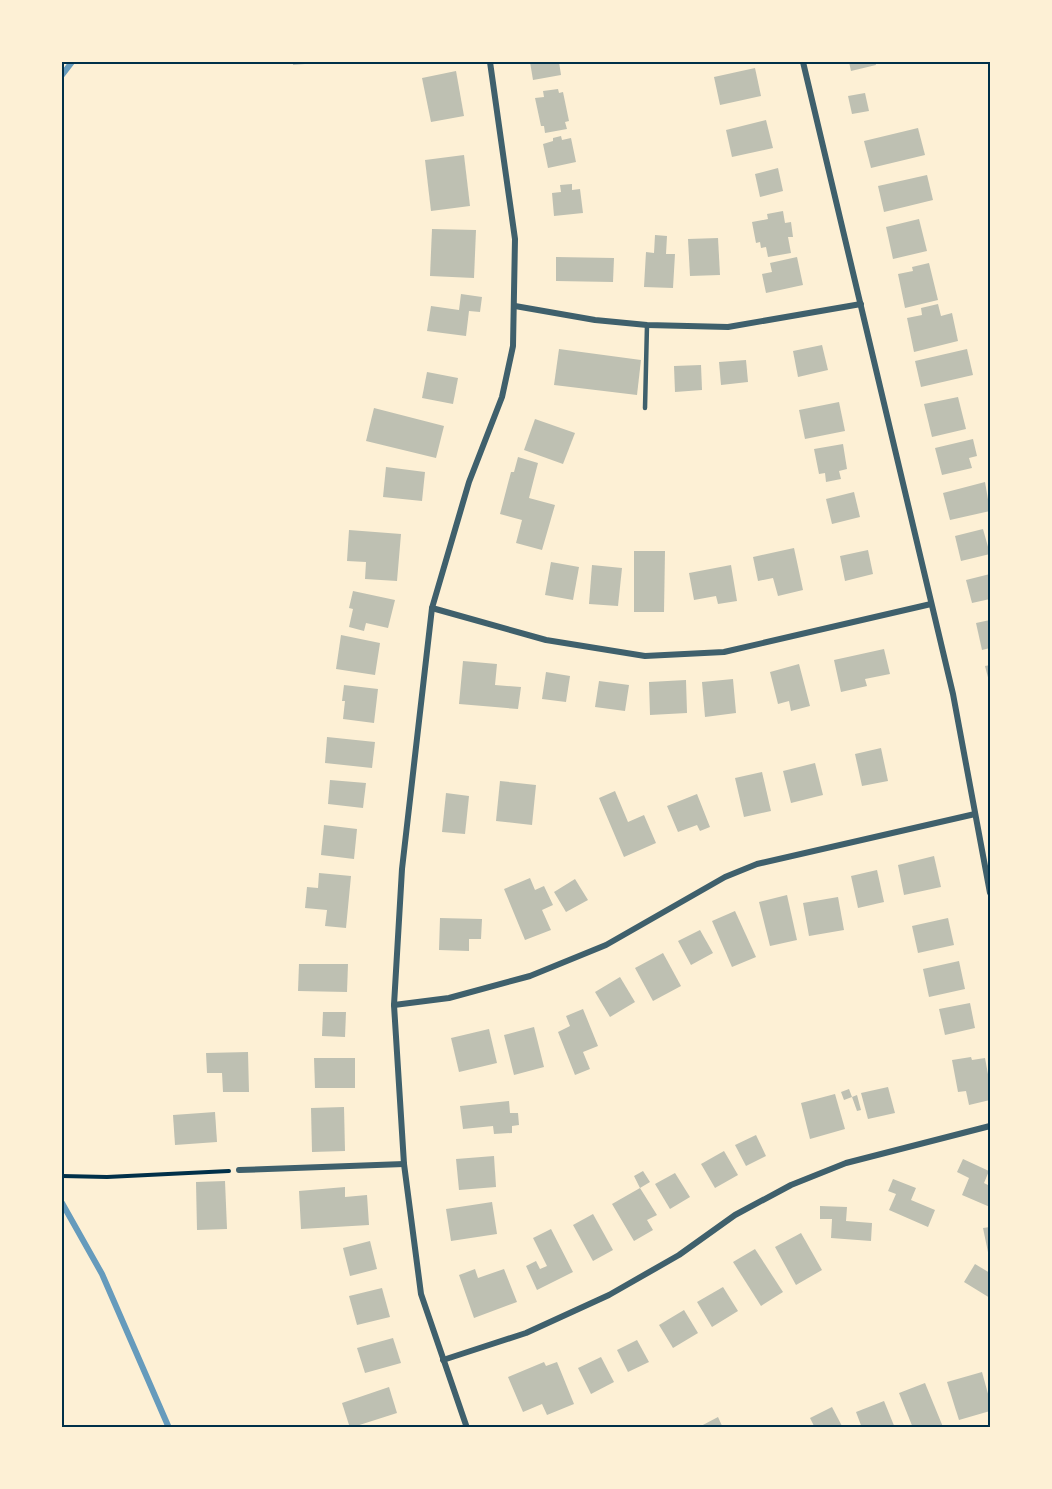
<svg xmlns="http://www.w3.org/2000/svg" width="1052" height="1489" font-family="'Alegreya Sans',sans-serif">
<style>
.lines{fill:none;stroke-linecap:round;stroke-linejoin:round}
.stream{stroke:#669bbc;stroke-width:6}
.building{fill:#bec0b2}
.path{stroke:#003049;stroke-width:4}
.service{stroke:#3f606c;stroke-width:4.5}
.minor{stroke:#3f606c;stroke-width:6}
.neatline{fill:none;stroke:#003049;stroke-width:2}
</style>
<rect width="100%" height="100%" fill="#fdf0d5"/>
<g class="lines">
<!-- stream -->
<g class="stream">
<path d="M62 75 72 62"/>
<path d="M62 1203 102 1274 169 1428"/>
</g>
</g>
<!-- building -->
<g class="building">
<path d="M293 62H305V64L293 65Z"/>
<path d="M530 62H559L561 75 533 80Z"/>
<path d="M849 62H875L876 65 851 71Z"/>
<path d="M755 68 761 96 720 105 714 77Z"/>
<path d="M456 71 464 116 431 122 422 78Z"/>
<path d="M558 89 559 93 563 92 569 121 565 122 567 129 545 133 544 126H541L535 98 544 97 543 91Z"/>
<path d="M865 93 869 111 852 114 848 96Z"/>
<path d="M766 120 773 148 732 157 726 130Z"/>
<path d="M918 128 925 155 871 168 864 141Z"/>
<path d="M561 136 562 140 571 138 576 162 548 168 543 144 553 141V138Z"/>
<path d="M464 155 470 206 431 211 425 160Z"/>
<path d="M778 168 783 191 760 197 755 174Z"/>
<path d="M927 175 933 200 884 212 878 186Z"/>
<path d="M572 184V190L580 189 583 213 554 216 552 193 561 192 560 185Z"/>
<path d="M783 211 785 223 791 222 793 237H788L791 253 768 257 766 247 761 248 760 242 756 243 752 222 768 219 767 214Z"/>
<path d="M919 219 927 251 893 259 886 227Z"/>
<path d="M432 229 476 230 474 278 430 276Z"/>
<path d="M655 235 667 236 666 254H675L673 288 644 287 646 252 654 253Z"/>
<path d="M718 238 720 275 690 276 688 239Z"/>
<path d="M556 257 614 258 613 282 556 281Z"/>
<path d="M797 257 803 285 766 293 762 274 772 272 770 263Z"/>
<path d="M929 263 938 300 905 308 898 274 913 271 912 267Z"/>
<path d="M461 294 482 297 480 312 469 311 466 336 427 331 431 306 459 310Z"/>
<path d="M938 304 941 316 952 313 958 341 914 352 907 318 922 315 921 308Z"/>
<path d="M822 345 828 370 798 377 793 351Z"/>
<path d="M559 349 641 360 637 395 554 385Z"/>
<path d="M967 349 973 375 921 387 915 361Z"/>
<path d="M746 360 748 382 721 385 719 362Z"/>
<path d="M701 365 702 390 675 392 674 366Z"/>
<path d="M427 372 458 378 453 404 422 398Z"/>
<path d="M958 397 966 429 932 437 924 404Z"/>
<path d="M839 402 845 431 805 439 799 410Z"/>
<path d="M374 408 444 426 436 458 366 441Z"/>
<path d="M535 419 575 433 563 464 524 450Z"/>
<path d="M973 439 977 456 969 458 972 468 942 475 935 448Z"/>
<path d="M843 444 847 469 839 471 841 479 826 482 825 473 819 474 814 449Z"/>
<path d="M518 457 538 463 529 498 555 505 542 550 516 543 522 520 500 514 511 472H514Z"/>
<path d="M386 467 425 472 422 501 383 497Z"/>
<path d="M985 482 990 511 950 520 943 493Z"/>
<path d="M854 492 860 517 832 524 826 499Z"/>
<path d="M983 529 990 554 961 561 955 536Z"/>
<path d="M349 530 401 534 397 581 365 579 366 562 347 561Z"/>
<path d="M794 548 803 590 778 596 773 578 758 581 753 557Z"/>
<path d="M868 550 873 574 845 581 840 556Z"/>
<path d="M634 551H665L664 612H634Z"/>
<path d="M551 562 579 567 573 600 545 595Z"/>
<path d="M592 565 622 568 618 606 589 604Z"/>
<path d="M731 565 737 601 718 604 716 596 694 600 689 573Z"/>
<path d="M990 574V599L972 603 966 580Z"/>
<path d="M353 591 395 600 388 628 366 623 364 631 349 627 353 609 349 608Z"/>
<path d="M990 620V648L982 650 976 623Z"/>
<path d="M341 635 380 643 375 675 336 669Z"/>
<path d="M884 649 890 674 865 679 867 686 841 692 834 660Z"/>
<path d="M463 661 497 664 495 685 521 687 518 709 459 704Z"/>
<path d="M799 664 810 706 791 711 789 701 778 704 770 672Z"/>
<path d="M990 665V685L985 666Z"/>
<path d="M546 672 570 676 566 702 542 699Z"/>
<path d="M733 679 736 713 705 717 702 682Z"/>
<path d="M686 680 687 713 650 715 649 682Z"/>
<path d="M599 681 629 685 625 711 595 707Z"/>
<path d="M344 685 378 689 374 723 343 719 345 701H342Z"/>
<path d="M327 737 375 742 372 768 325 763Z"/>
<path d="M881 748 888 781 862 786 855 754Z"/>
<path d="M815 763 823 795 791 803 783 771Z"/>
<path d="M762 772 771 811 744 817 735 778Z"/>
<path d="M330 780 366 783 363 808 328 804Z"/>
<path d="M500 781 536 785 532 825 496 821Z"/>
<path d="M615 791 628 822 644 815 656 843 624 857 599 798Z"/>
<path d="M446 793 469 796 465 834 442 832Z"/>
<path d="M697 794 710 827 700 831 697 825 678 832 667 806Z"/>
<path d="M324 825 357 829 354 859 321 855Z"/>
<path d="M934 856 941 887 904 895 898 865Z"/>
<path d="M877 870 884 902 858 908 851 876Z"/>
<path d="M319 873 351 876 346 928 325 926 327 910 305 908 307 887 318 888Z"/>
<path d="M530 878 535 890 544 886 553 905 542 910 551 930 525 940 504 889Z"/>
<path d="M575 879 588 900 566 912 554 892Z"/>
<path d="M787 895 797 940 770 946 759 902Z"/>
<path d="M838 897 844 930 809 936 803 903Z"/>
<path d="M735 911 756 957 732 967 712 921Z"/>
<path d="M440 918 482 919 481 939H469V951L439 950Z"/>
<path d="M948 918 954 945 918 953 912 926Z"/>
<path d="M700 930 713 953 691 965 678 941Z"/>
<path d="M663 953 681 986 653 1001 635 968Z"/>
<path d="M959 961 965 989 929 997 923 969Z"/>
<path d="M299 964H348L347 992 298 991Z"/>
<path d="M620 977 635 1002 610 1017 595 992Z"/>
<path d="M970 1003 975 1028 945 1035 939 1009Z"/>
<path d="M583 1009 598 1046 583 1052 590 1069 575 1075 558 1032 570 1026 566 1016Z"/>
<path d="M323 1012H346L345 1037 322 1036Z"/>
<path d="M534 1027 544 1067 514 1075 504 1035Z"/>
<path d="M489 1029 497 1063 459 1072 451 1038Z"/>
<path d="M248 1052 249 1092H223L222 1073H207L206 1053Z"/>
<path d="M971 1057 972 1060 985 1058 990 1085V1100L969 1105 966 1091 958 1092 952 1060Z"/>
<path d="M314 1058H355V1088H315Z"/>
<path d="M888 1087 895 1113 868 1119 861 1093Z"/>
<path d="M849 1089 852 1097 844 1100 841 1092Z"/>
<path d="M835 1094 845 1129 810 1139 801 1103Z"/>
<path d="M857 1095 861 1110 857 1111 852 1097Z"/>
<path d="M509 1101 510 1113H518L519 1125 512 1126V1133L494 1134 493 1126 463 1129 460 1106Z"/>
<path d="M344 1107 345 1151 312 1152 311 1108Z"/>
<path d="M215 1112 217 1142 175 1145 173 1115Z"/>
<path d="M756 1135 766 1156 746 1166 735 1145Z"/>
<path d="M724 1151 738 1175 715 1188 701 1164Z"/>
<path d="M494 1156 496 1187 459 1190 456 1159Z"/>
<path d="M963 1159 989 1171 984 1183 990 1186V1207L962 1195 969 1178 957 1172Z"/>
<path d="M643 1171 650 1182 640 1188 657 1215 647 1220 653 1230 634 1241 612 1204 640 1188 634 1176Z"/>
<path d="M675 1173 690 1197 670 1209 655 1184Z"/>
<path d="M893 1179 916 1188 911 1200 935 1210 928 1227 889 1210 896 1194 888 1191Z"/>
<path d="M225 1181 227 1229 197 1230 196 1182Z"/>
<path d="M345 1187V1197L367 1195 369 1225 301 1229 299 1191Z"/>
<path d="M492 1202 497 1234 451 1241 446 1209Z"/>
<path d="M820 1206 847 1207 846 1221 872 1223 871 1241 831 1238 832 1219H820Z"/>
<path d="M593 1214 613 1250 593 1261 573 1225Z"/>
<path d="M990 1227V1257H989L983 1228Z"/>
<path d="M551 1229 573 1272 537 1290 526 1266 536 1261 540 1269 547 1266 533 1238Z"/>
<path d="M801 1233 822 1270 796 1285 775 1247Z"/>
<path d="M370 1241 377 1269 350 1276 343 1248Z"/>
<path d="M755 1249 783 1292 761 1306 733 1262Z"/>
<path d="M975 1264 990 1273V1298L964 1282Z"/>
<path d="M475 1269 478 1278 504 1269 517 1302 474 1318 459 1275Z"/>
<path d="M723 1287 738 1311 712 1327 697 1302Z"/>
<path d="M382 1288 390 1317 357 1325 349 1296Z"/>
<path d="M684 1310 698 1333 673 1348 659 1325Z"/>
<path d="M393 1338 401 1363 365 1373 357 1348Z"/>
<path d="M637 1340 649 1362 628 1372 617 1350Z"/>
<path d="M601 1357 614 1382 591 1394 578 1368Z"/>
<path d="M544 1362 546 1366 557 1362 574 1404 547 1415 542 1404 523 1412 508 1377Z"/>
<path d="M982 1372 990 1401V1411L959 1420 947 1382Z"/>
<path d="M925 1383 943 1427 941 1428H913L899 1393Z"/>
<path d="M389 1387 397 1413 350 1428 342 1403Z"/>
<path d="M884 1401 895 1428H862L856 1412Z"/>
<path d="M832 1407 843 1428H815L810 1418Z"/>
<path d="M718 1417 723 1428H702L701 1426Z"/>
</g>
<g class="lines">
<!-- path -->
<path class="path" d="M62 1176 107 1177 229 1171"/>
<!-- service -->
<path class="service" d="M645 408 647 325"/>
<!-- minor -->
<g class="minor">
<path d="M803 62 953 694 990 893"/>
<path d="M515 306 595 320 647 325 728 327 861 304"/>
<path d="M432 608 546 640 645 656 724 652 931 604"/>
<path d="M394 1005 449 998 530 976 606 945 725 877 757 864 975 814"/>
<path d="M239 1170 404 1164"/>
<path d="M443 1360 526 1333 609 1295 679 1255 735 1215 791 1185 846 1163 990 1126"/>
<path d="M467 1428 421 1294 404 1164 394 1005 402 869 432 608 469 482 502 397 513 346 515 239 490 62"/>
</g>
</g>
<!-- border -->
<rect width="1052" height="1489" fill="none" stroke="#fdf0d5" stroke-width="126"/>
<rect x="63" y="63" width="926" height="1363" class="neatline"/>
</svg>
